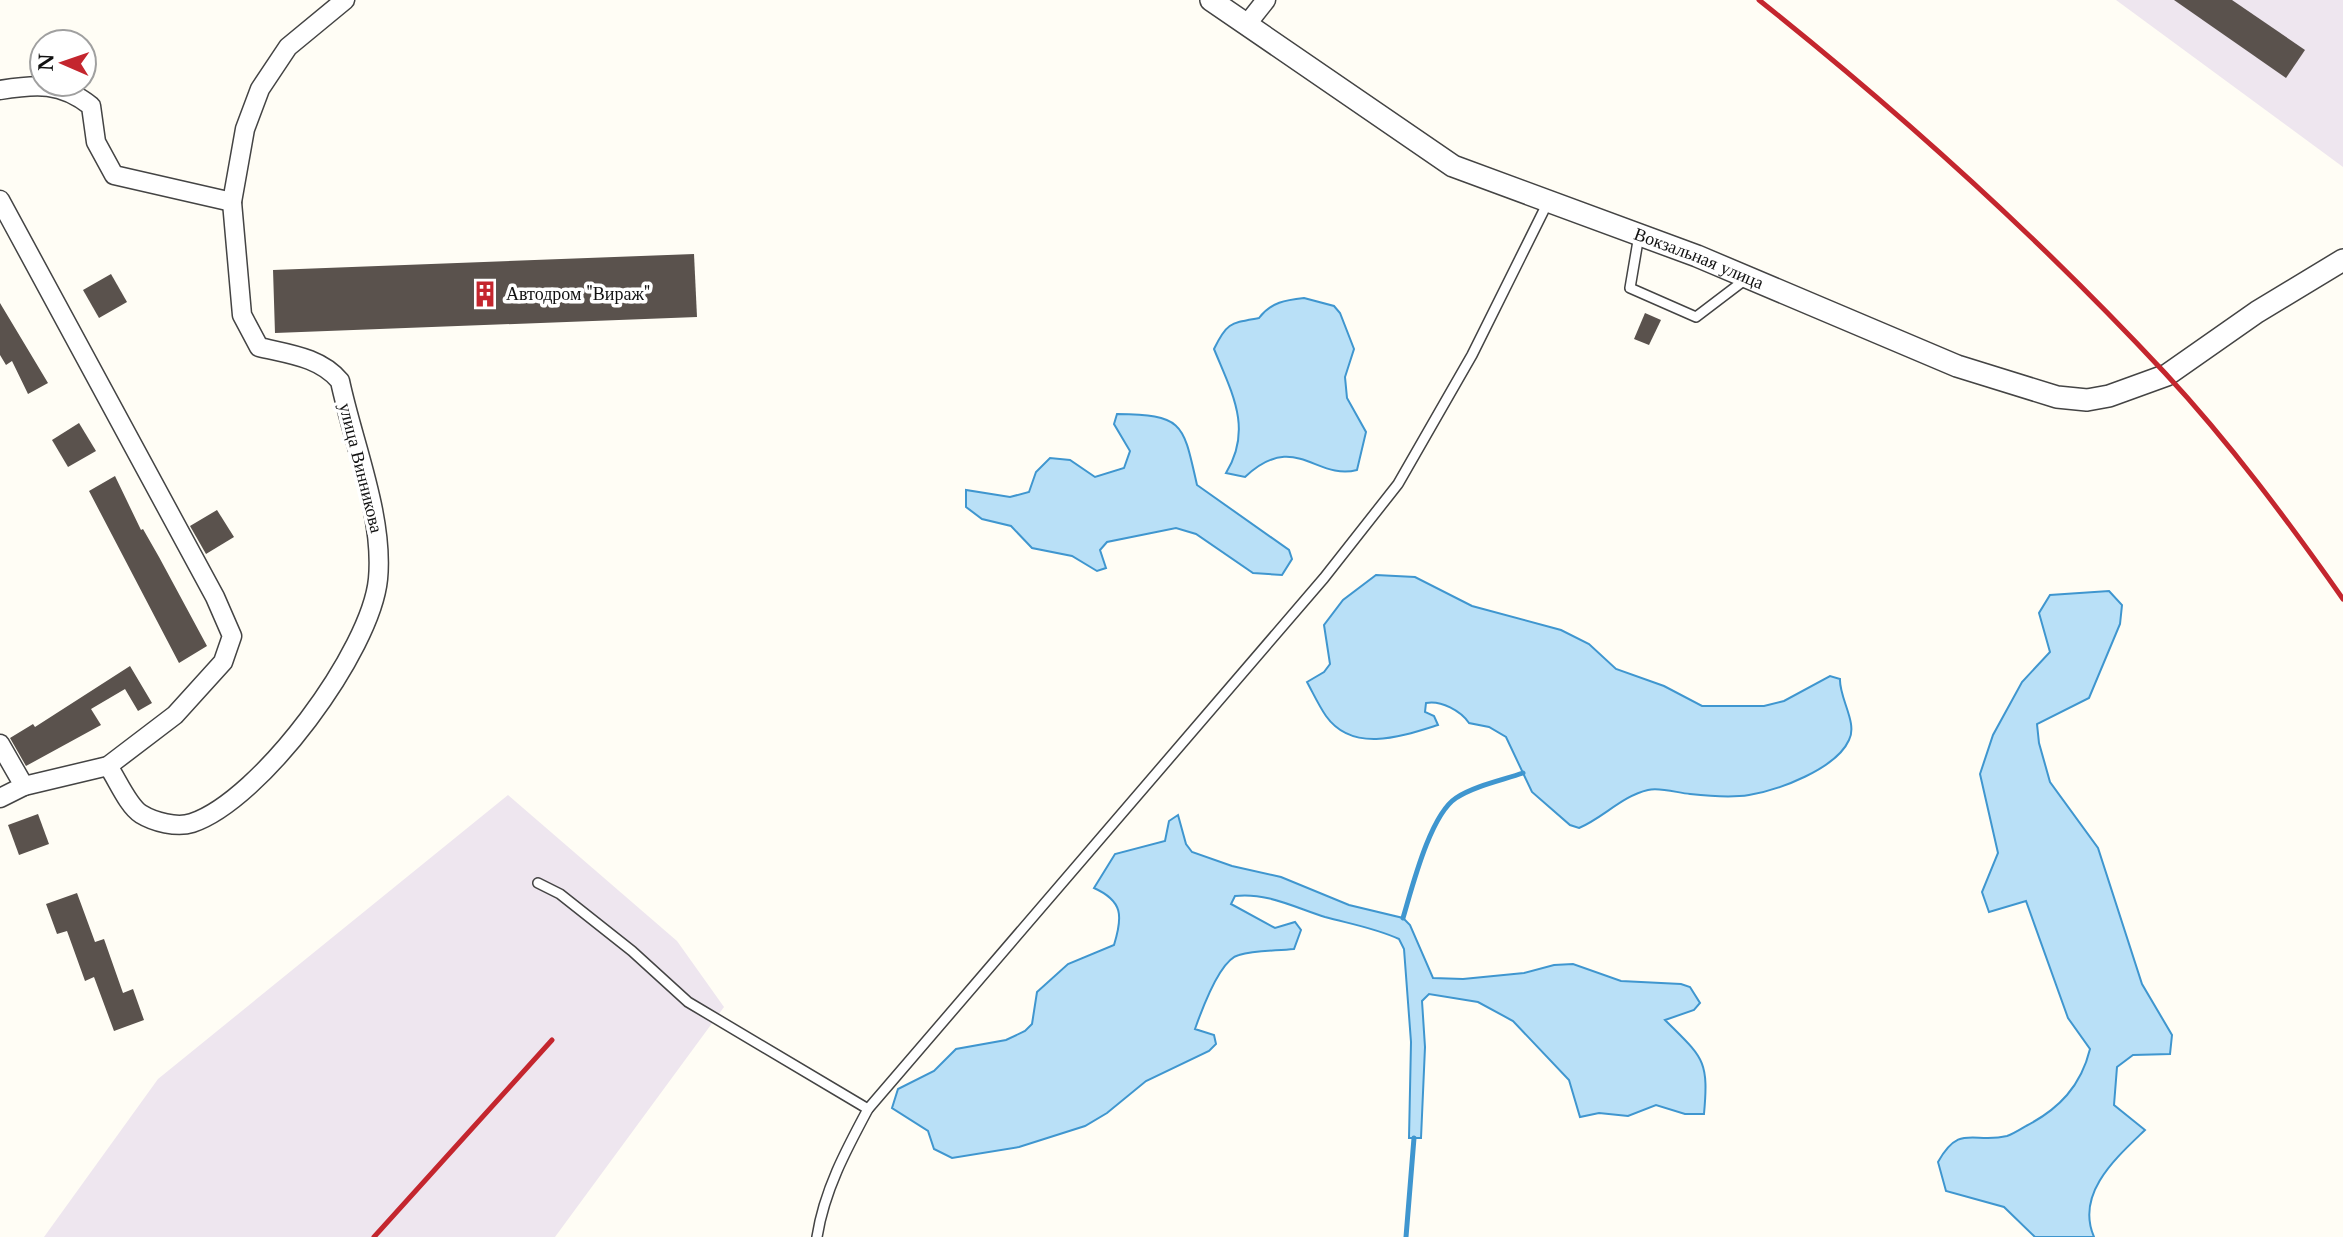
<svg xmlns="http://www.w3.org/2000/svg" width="2343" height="1237" font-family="'Libre Baskerville',serif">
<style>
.industrial{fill:#eee6ef}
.water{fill:#b9e0f7;stroke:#3f96cf;stroke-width:2}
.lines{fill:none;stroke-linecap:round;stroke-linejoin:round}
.stream{stroke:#3f96cf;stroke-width:5}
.building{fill:#5a524d}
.service-casing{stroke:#444;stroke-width:12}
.minor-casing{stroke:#444;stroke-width:21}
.tertiary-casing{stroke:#444;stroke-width:24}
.service{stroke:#fff;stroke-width:9}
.minor{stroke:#fff;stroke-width:18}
.tertiary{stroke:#fff;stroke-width:21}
.rail{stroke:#c4262e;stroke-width:5}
.labels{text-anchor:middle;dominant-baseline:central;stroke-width:7;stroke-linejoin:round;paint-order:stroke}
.street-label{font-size:18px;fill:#111;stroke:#fff}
.poi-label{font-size:18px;fill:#111;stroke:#fff;text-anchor:start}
</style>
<rect width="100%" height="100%" fill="#fffdf5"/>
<!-- industrial -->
<g class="industrial">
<path d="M2116 0H2343V167Z"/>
<path d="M508 795 677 941 724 1007 555 1237H44L158 1079Z"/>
</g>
<!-- water -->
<g class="water">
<path d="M1304 298 1334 306 1340 313 1354 349 1345 377 1347 398 1366 432 1357 470C1316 481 1295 430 1245 477L1226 473C1253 429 1232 393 1214 349 1227 322 1231 323 1259 318 1271 302 1286 300 1304 298Z"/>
<path d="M1117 414C1184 415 1183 423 1197 485L1289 550 1292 559 1282 575 1253 573 1196 534 1176 528 1107 542 1100 550 1106 568 1097 571 1072 556 1032 548 1011 526 982 519 966 507V490L1010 497 1029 492 1036 472 1050 458 1070 460 1095 477 1124 468 1130 451 1114 424Z"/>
<path d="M1376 575 1415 577 1472 606 1561 630 1589 644 1616 669 1664 686 1702 706H1764L1784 701 1830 676 1840 679C1839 698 1858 723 1849 740 1836 769 1779 790 1749 795 1731 798 1708 796 1690 794 1678 793 1660 787 1648 790 1622 796 1603 818 1579 828L1570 825 1532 792 1506 737 1489 727 1469 723C1461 711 1441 700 1426 703L1425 712 1434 716 1438 725C1403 736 1353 754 1326 716 1319 706 1313 693 1307 682L1324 672 1330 664 1324 625 1343 600Z"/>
<path d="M2109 591 2122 605 2120 624 2089 698 2037 724 2039 743 2050 782 2098 848 2142 984 2172 1035 2170 1054 2133 1055 2117 1067 2114 1105 2145 1130C2117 1157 2075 1193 2094 1237H2035L2004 1207 1946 1191 1938 1162C1960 1123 1973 1144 2007 1136 2013 1134 2021 1129 2026 1126 2059 1109 2081 1086 2090 1049L2068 1018 2026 901 1989 912 1982 892 1998 853 1980 774 1993 735 2022 682 2050 652 2039 613 2050 595Z"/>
<path d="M1178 815 1186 844 1192 852 1232 866 1281 877 1349 905 1403 918 1410 925 1433 978 1463 979 1524 973 1554 965 1573 964 1621 981 1681 984 1690 987 1700 1003 1694 1010 1665 1020C1703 1058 1709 1059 1704 1114H1685L1656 1105 1628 1116 1599 1113 1580 1117 1569 1080 1513 1021 1478 1002 1429 994 1422 1001 1425 1047 1421 1138H1409L1411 1042 1404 949 1399 939C1375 928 1351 924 1325 917 1296 908 1266 892 1235 896L1231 904 1275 928 1295 922 1301 930 1294 949C1276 951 1256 950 1239 955 1220 959 1201 1012 1195 1029L1214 1035 1216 1044 1209 1051 1146 1081 1107 1113 1085 1126 1019 1147 952 1158 934 1149 928 1131 892 1108 898 1089 934 1071 956 1049 1006 1040 1025 1031 1032 1024 1037 992 1068 964 1114 945C1123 916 1123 901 1094 888L1115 854 1165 841 1169 821Z"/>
</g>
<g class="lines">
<!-- stream -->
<g class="stream">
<path d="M1403 918C1412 888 1430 815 1456 798 1474 786 1503 780 1523 773"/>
<path d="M1406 1237 1414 1138"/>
</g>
</g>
<!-- building -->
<g class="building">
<path d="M2174 0H2232L2305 50 2286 78Z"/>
<path d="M694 254 697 317 275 333 273 270Z"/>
<path d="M111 274 127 302 99 318 83 290Z"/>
<path d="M0 303 48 383 28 394 12 361 6 365 0 355Z"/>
<path d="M1645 313 1661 320 1649 345 1634 339Z"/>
<path d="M79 423 96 451 68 467 52 440Z"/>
<path d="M115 476 141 530 143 529 159 557 207 646 179 663 89 491Z"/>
<path d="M217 510 234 537 206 554 190 526Z"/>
<path d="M130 666 152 703 138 711 125 689 91 709 101 725 26 766 10 738 33 724 35 727Z"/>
<path d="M38 814 49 844 19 855 8 825Z"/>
<path d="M77 893 95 942 104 939 123 993 133 989 144 1020 114 1031 94 977 85 981 67 931 57 934 46 904Z"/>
</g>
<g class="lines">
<!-- service casing -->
<g class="service-casing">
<g id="service">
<path d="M1639 235 1630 288 1696 317 1746 279"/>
<path d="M538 883 560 894 632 951 688 1002 868 1109"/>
<path d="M817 1237C824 1191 846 1150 868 1109L1324 578 1398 484 1472 355 1548 202"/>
</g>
</g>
<!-- minor casing -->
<g class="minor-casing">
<g id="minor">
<path d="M1247 24 1266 0"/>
<path d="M0 90C36 84 61 82 91 106L96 142 114 175 232 202"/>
<path d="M0 200 215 597 232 636 223 662 175 715 108 766 24 786"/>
<path d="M0 744 24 786 0 798"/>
<path d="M108 766C117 779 128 806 141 814 154 822 177 828 192 823 261 800 371 651 378 579 384 516 353 443 340 381 320 357 288 354 259 347L242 315 232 202 245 129 260 89 288 47 345 0"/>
</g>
</g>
<!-- tertiary casing -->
<g class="tertiary-casing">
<g id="tertiary">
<path id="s1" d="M1211 0 1453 166 1697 256 1957 366 2057 397 2087 400 2109 396 2167 375 2257 312 2343 260"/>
</g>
</g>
<!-- service -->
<use href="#service" class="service"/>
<!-- minor -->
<use href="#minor" class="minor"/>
<!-- tertiary -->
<use href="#tertiary" class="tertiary"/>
<!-- rail -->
<g class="rail">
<path d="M1759 0C1902 114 2040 239 2165 373 2230 443 2288 521 2343 599"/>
<path d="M374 1237 552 1040"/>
</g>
</g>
<!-- icons -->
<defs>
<g id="building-bare" transform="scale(2.1)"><path d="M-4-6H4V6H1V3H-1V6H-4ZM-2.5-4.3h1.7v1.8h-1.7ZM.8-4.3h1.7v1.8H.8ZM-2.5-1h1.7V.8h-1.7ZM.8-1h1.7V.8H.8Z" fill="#c4262e" stroke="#fff" stroke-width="2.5" paint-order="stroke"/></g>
</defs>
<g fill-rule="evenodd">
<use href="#building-bare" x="485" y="294"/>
</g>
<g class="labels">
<!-- street labels -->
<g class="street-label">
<text stroke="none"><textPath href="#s1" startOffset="556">Вокзальная улица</textPath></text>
<text transform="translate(361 468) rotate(76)">улица Винникова</text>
</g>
<!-- poi labels -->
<g class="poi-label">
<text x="506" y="294">Автодром "Вираж"</text>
</g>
</g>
<!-- north arrow -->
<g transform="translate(63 63) rotate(272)"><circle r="33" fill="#ffffff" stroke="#a0a0a0" stroke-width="2"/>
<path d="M0-5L12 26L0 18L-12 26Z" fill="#c4262e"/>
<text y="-10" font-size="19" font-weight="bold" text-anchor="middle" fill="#111111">N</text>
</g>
</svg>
